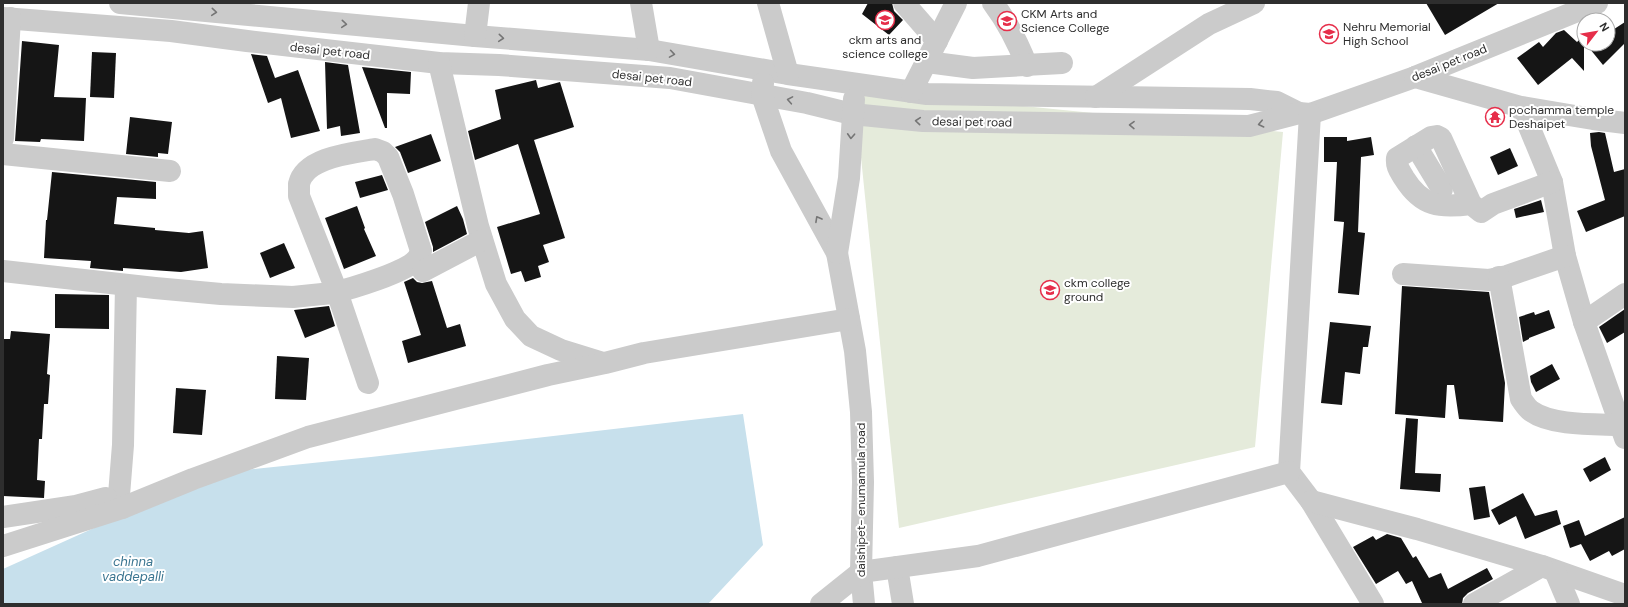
<svg xmlns="http://www.w3.org/2000/svg" width="1628" height="607" font-family="'DM Sans',sans-serif">
<style>
.green{fill:#e5ebdb}
.water{fill:#c7e0ec}
.building{fill:#151515}
.lines{fill:none;stroke-linecap:round;stroke-linejoin:round}
.minor{stroke:#cbcbcb;stroke-width:22}
.oneway{stroke:#757575}
.labels{text-anchor:middle;dominant-baseline:central;stroke-width:4;stroke-linejoin:round;paint-order:stroke}
.poi-label{font-size:12px;fill:#2e2e2e;stroke:#fff;text-anchor:start}
.street-label{font-size:12px;fill:#2e2e2e;stroke:#fff}
.water-label{font-size:13px;font-style:italic;fill:#3b7691;stroke:#fff}
</style>
<rect width="100%" height="100%" fill="#fff"/>
<!-- green -->
<path class="green" d="M854 89 1283 132 1255 447 899 528Z"/>
<!-- water -->
<path class="water" d="M743 414 763 545 708 604H3V569L216 473 371 457Z"/>
<!-- building -->
<g class="building">
<path d="M868 3H892L894 11 903 20 889 35 862 14Z"/>
<path d="M1426 3H1499L1445 35Z"/>
<path d="M1625 22V43L1603 65 1590 49 1596 44H1608V33Z"/>
<path d="M1564 30 1577 42 1584 35V71L1572 58 1538 85 1517 58 1539 42 1543 47 1556 33Z"/>
<path d="M22 41 59 45 54 97 86 98 84 141 41 139 40 142 15 141Z"/>
<path d="M92 52 116 53 114 98 90 97Z"/>
<path d="M251 54 267 56 275 78 298 70 320 131 291 138 281 98 268 103Z"/>
<path d="M325 62 348 65 360 133 341 136 340 126 327 129Z"/>
<path d="M362 67 411 72 410 94 387 93V128H385Z"/>
<path d="M536 80 538 88 560 82 574 127 534 140 565 238 543 245 549 262 538 266 541 277 525 282 521 271 511 274 497 227 540 214 518 144 475 160 468 131 501 119 495 90Z"/>
<path d="M130 117 172 122 168 154 158 153V157L126 154Z"/>
<path d="M1599 132 1605 133 1614 172 1625 169V216L1586 232 1577 211 1605 200 1591 146 1590 133Z"/>
<path d="M431 134 441 161 408 173 400 152 395 147Z"/>
<path d="M1324 137H1347V141L1371 137 1374 155 1361 157 1358 232 1365 233 1359 295 1338 293 1344 222 1334 221 1337 162H1324Z"/>
<path d="M1510 148 1518 166 1498 175 1490 157Z"/>
<path d="M52 172 156 182V199L117 197 114 224 155 228V230L189 233 203 231 208 268 181 272 123 268V271L90 268 91 261 44 258 46 220H47Z"/>
<path d="M382 175 388 190 360 198 355 182Z"/>
<path d="M1541 200 1544 212 1516 218 1514 209Z"/>
<path d="M357 206 365 228 364 229 376 256 344 269 325 218Z"/>
<path d="M457 206 463 219 467 234 433 252V247L425 222Z"/>
<path d="M284 243 295 268 270 278 260 253Z"/>
<path d="M413 278 417 282 422 283 432 281 447 328 460 324 466 346 408 363 402 341 421 335 404 282Z"/>
<path d="M1402 286 1489 292 1505 383 1503 422 1459 419 1454 385H1447L1445 418 1395 414Z"/>
<path d="M55 294 109 295V329L55 328Z"/>
<path d="M329 306 335 326 305 338 294 310Z"/>
<path d="M1625 309V332L1607 343 1599 327Z"/>
<path d="M1549 310 1555 328 1529 338V339L1523 342 1519 317 1534 312 1535 315Z"/>
<path d="M1330 322 1371 326 1368 347H1363L1360 374 1345 372 1342 405 1321 403Z"/>
<path d="M11 331 50 334 47 374 50 375 48 404H44L42 439H39L37 480 45 481 44 498 3 496V339H10Z"/>
<path d="M277 356 309 358 306 400 275 399Z"/>
<path d="M1552 364 1560 379 1536 392 1531 382 1530 376Z"/>
<path d="M176 388 206 390 202 435 173 433Z"/>
<path d="M1406 418 1418 419 1415 473 1441 474 1440 492 1400 489Z"/>
<path d="M1605 457 1611 470 1590 482 1583 469Z"/>
<path d="M1485 486 1490 517 1474 520 1469 488Z"/>
<path d="M1523 493 1535 516 1557 510 1561 524 1525 539 1516 516 1499 525 1491 510Z"/>
<path d="M1625 517V549L1612 556 1609 551 1590 561 1581 544 1570 548 1563 526 1579 520 1585 536Z"/>
<path d="M1387 534 1401 538 1413 558 1416 556 1429 578 1441 573 1448 589 1487 568 1493 579 1468 593 1463 598 1462 604H1421L1422 603 1412 581 1406 584 1398 571 1376 584 1353 547 1373 536 1376 540Z"/>
</g>
<g class="lines">
<!-- minor -->
<g class="minor">
<path d="M120 3 475 36 649 50 788 74 927 94 1250 99 1277 102 1299 113"/>
<path d="M641 3 649 50"/>
<path d="M768 3 788 74"/>
<path d="M904 3 937 41"/>
<path d="M993 3C1008 23 1018 43 1027 66"/>
<path d="M3 18 171 31 247 41 439 63 499 65 670 78 807 103 852 114 923 121 1249 126 1299 113 1310 114 1415 77 1597 3"/>
<path d="M475 36 479 3"/>
<path d="M927 62 973 68 1062 63"/>
<path d="M439 63 478 226 496 284 515 319 531 336 561 350 603 363"/>
<path d="M1415 77 1521 107 1593 119 1625 123"/>
<path d="M763 83 762 95 781 151 837 253 855 351 861 412 863 482 861 572 864 604"/>
<path d="M911 92 956 3"/>
<path d="M1096 97 1209 24 1254 3"/>
<path d="M1521 107 1552 182 1565 256 1584 322 1625 438"/>
<path d="M1310 114 1289 472 1311 501 1373 604"/>
<path d="M3 138 10 18"/>
<path d="M1416 146 1442 189"/>
<path d="M3 154 170 171"/>
<path d="M1471 204C1440 208 1422 207 1404 178 1400 171 1396 167 1397 158L1431 137 1437 136 1441 138 1471 204 1481 212 1493 204 1552 182"/>
<path d="M837 253 849 178 854 99"/>
<path d="M3 271 155 288 221 294 293 297 332 293C350 289 407 272 417 259 419 257 420 253 421 251L403 194 388 157 383 152 375 149C353 153 305 157 299 184 299 188 299 193 299 196L337 292 368 383"/>
<path d="M423 271 482 240"/>
<path d="M1403 274 1489 280 1507 276 1565 256"/>
<path d="M1499 277 1521 399C1524 403 1527 408 1531 411 1552 426 1595 424 1620 425"/>
<path d="M1584 322 1625 294"/>
<path d="M1311 501 1417 529 1542 566 1625 595"/>
<path d="M122 508 119 495 123 445 126 285"/>
<path d="M3 517 76 506 106 498"/>
<path d="M3 546 122 508 193 479 308 437 548 375 605 363 644 353 849 319"/>
<path d="M897 567 903 604"/>
<path d="M1555 571 1569 604"/>
<path d="M821 604 861 572 978 556 1289 472"/>
<path d="M1474 604 1542 566"/>
</g>
</g>
<!-- one-way arrows -->
<defs><path id="oneway-chevron" d="M-2-3.5L2.5 0L-2 3.5" fill="none" stroke-width="1.6" stroke-linecap="round" stroke-linejoin="round"/></defs>
<g class="oneway">
<use href="#oneway-chevron" transform="translate(214 12) rotate(5)"/>
<use href="#oneway-chevron" transform="translate(344 24) rotate(5)"/>
<use href="#oneway-chevron" transform="translate(501 38) rotate(5)"/>
<use href="#oneway-chevron" transform="translate(672 54) rotate(9)"/>
<use href="#oneway-chevron" transform="translate(790 100) rotate(-170)"/>
<use href="#oneway-chevron" transform="translate(918 121) rotate(-175)"/>
<use href="#oneway-chevron" transform="translate(1261 124) rotate(167)"/>
<use href="#oneway-chevron" transform="translate(1132 125) rotate(-179)"/>
<use href="#oneway-chevron" transform="translate(851 136) rotate(93)"/>
<use href="#oneway-chevron" transform="translate(818 219) rotate(-119)"/>
</g>
<!-- icons -->
<defs>
<g id="university-ring" transform="scale(1)"><circle r="9.5" fill="#fff" stroke="#e62e4a" stroke-width="1.5"/><path d="M0-5L7-2L0 1L-7-2ZM-4 1L0 2.5L4 1V4Q0 6-4 4Z" fill="#e62e4a"/></g>
<g id="school-ring" transform="scale(1)"><circle r="9.5" fill="#fff" stroke="#e62e4a" stroke-width="1.5"/><path d="M0-5L7-2L0 1L-7-2ZM-4 1L0 2.5L4 1V4Q0 6-4 4Z" fill="#e62e4a"/></g>
<g id="temple-ring" transform="scale(1)"><circle r="9.5" fill="#fff" stroke="#e62e4a" stroke-width="1.5"/><path d="M0-6L5-2H3V0L6.5 2.5H4V6H1.5V3h-3V6H-4V2.5H-6.5L-3 0V-2H-5Z" fill="#e62e4a"/></g>
</defs>
<g fill-rule="evenodd">
<use href="#university-ring" x="885" y="20"/>
<use href="#university-ring" x="1007" y="21"/>
<use href="#school-ring" x="1329" y="34"/>
<use href="#temple-ring" x="1495" y="117"/>
<use href="#university-ring" x="1050" y="290"/>
</g>
<g class="labels">
<!-- poi labels -->
<g class="poi-label">
<text x="1021" y="14">CKM Arts and<tspan x="1021" dy="14">Science College</tspan></text>
<text x="1343" y="27">Nehru Memorial<tspan x="1343" dy="14">High School</tspan></text>
<text x="885" y="40" text-anchor="middle">ckm arts and<tspan x="885" dy="14">science college</tspan></text>
<text x="1509" y="110">pochamma temple<tspan x="1509" dy="14">Deshaipet</tspan></text>
<text x="1064" y="283">ckm college<tspan x="1064" dy="14">ground</tspan></text>
</g>
<!-- street labels -->
<g class="street-label">
<text transform="translate(330 51) rotate(6)">desai pet road</text>
<text transform="translate(1449 63) rotate(-22)">desai pet road</text>
<text transform="translate(652 78) rotate(6)">desai pet road</text>
<text transform="translate(972 122) rotate(1)">desai pet road</text>
<text transform="translate(861 500) rotate(-90)">daishipet- enumamula road</text>
</g>
<!-- water labels -->
<g class="water-label">
<text x="133" y="561">chinna<tspan x="133" dy="15">vaddepalli</tspan></text>
</g>
</g>
<!-- border -->
<rect width="1628" height="607" fill="none" stroke="#2e2e2e" stroke-width="8"/>
<!-- north arrow -->
<g transform="translate(1596 32) rotate(59)"><circle r="19" fill="#ffffff" stroke="#ababab"/>
<path d="M0-3L7 15L0 10L-7 15Z" fill="#e62e4a"/>
<text y="-6" font-size="11" font-weight="bold" text-anchor="middle" fill="#2e2e2e">N</text>
</g>
</svg>
